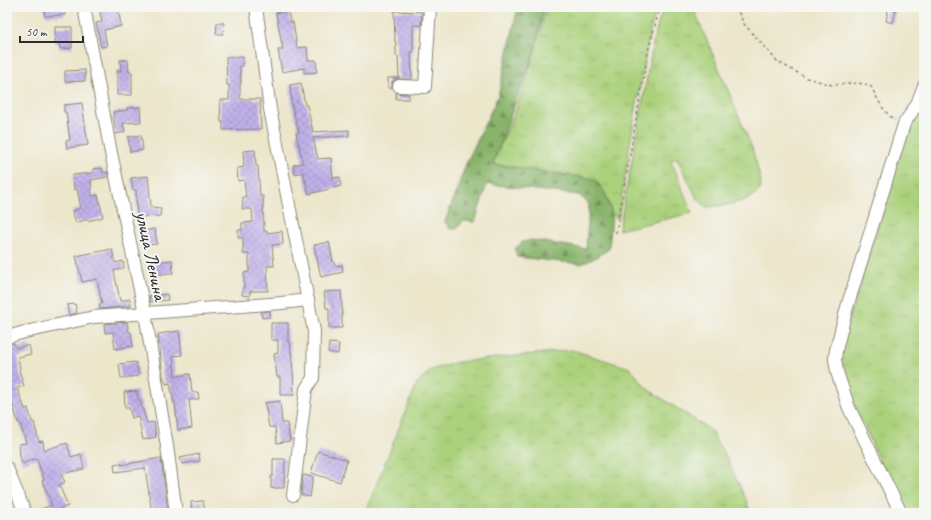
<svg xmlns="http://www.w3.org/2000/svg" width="931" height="520" font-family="Caveat,sans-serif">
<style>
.grass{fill:url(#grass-tufts);stroke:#6b7e53}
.forest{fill:url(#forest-firs);stroke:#5a6f4b}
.building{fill:url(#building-cross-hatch)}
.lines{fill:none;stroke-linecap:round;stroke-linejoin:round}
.minor-casing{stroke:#8c887b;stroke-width:14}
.path{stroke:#8c887b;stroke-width:1.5;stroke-dasharray:3 3;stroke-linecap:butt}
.minor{stroke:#fff;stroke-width:12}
.labels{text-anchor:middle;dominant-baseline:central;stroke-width:4;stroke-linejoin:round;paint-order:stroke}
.street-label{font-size:19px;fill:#2b2b2b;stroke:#f6f6f2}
</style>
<defs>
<pattern id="grass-tufts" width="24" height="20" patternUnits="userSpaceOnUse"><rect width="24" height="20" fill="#abd17b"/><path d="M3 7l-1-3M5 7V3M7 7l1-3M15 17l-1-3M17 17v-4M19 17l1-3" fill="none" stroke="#93b46a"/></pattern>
<pattern id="forest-firs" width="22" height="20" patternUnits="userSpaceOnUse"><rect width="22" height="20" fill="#88b36b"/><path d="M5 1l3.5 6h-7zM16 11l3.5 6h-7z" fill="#6f9258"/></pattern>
<pattern id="building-cross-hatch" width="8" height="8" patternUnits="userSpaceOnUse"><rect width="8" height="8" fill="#bfb1e9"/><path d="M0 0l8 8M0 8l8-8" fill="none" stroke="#a498c8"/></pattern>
</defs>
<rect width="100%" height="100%" fill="#f6f6f2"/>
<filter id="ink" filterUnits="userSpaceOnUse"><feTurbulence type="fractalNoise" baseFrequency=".025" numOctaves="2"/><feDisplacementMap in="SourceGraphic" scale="8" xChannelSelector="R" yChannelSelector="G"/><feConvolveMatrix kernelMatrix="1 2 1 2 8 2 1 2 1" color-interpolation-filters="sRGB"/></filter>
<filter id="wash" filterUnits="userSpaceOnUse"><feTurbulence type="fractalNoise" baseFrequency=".012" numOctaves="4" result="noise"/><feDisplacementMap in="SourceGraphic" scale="16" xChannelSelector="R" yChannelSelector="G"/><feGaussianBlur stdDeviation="0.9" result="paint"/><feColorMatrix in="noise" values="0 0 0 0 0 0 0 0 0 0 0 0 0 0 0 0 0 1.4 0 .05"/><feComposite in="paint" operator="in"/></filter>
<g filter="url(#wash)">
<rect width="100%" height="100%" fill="#ece6cb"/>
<!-- grass -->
<g class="grass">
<path d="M546 7H658L650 30 635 114 618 219 612 214 605 193 581 177 492 164 515 113 536 48Z"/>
<path d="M663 7H693L752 148 761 181 760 190 748 199 728 205 706 207 697 198 677 158 671 160 692 213 619 230 654 39Z"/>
<path d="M924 91V513H904L887 479 864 425 850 401 843 378 839 351 908 128Z"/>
<path d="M572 350 630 368 646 388 710 430 728 461 747 502 750 513H365L417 383 431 370 458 362Z"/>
</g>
<!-- forest -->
<path class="forest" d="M518 7H544L533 55 493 164 595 179 605 193 612 214 609 249 593 259 581 264 517 257 515 249 522 242 532 240 586 249 589 204 579 195 487 184 475 222 463 221 457 229H450L445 222 466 164 498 96Z"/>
<g id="blocks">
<!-- building -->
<g class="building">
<path d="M44 7H64L65 15 45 16Z"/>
<path d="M99 7H118L121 26 104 30 107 46 101 47 96 23 102 22Z"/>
<path d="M888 9 896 10 893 23 886 21Z"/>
<path d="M288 11 290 22H293L297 48 307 47 308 60H316L317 72 304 73V68L282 72 278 50H283L276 13Z"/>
<path d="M394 11 422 12 421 25H413V52H411L412 79H396L392 82V88H388V78H399L398 56H396V42H395Z"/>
<path d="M217 23H224L223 34H216Z"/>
<path d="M55 27H72V48L60 49 59 43H55Z"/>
<path d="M226 57H243V66H240L241 84H240V99H260L261 129 223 130V122H221L220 100H229V85H227Z"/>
<path d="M120 60H128L129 72H132V95H117V71H121Z"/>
<path d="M85 70V81L65 82V71Z"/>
<path d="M301 83 305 105H307L313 132 349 130V136L313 138 318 159 331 158 333 178 340 177 341 186 309 194 303 172 295 174 293 165 303 163 296 133H299L292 106 290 85Z"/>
<path d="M396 93 409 94V99H396Z"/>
<path d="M82 103 88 145 67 148 66 141 70 140 66 112H64V105Z"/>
<path d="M140 107 141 122 123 123 125 132 116 134 113 112 127 110V108Z"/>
<path d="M141 135 143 150 130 152 128 137Z"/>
<path d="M255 150 256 166H258L260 196H263L264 231H267V233L282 231 283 244 272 245 274 266H267L268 291H250V296L242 295 243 287H244V273L249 272V254H243V238H238V230H242V223L253 222 252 209H242L243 197H246L244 180 238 181 237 168 244 167 243 151Z"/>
<path d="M102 168 103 172H107L108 177 91 180 92 196 98 195 103 217 88 221V219L76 223 72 211 81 208 77 189 74 190 73 175 93 173V169Z"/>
<path d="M148 176 151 207 161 208 160 216 137 217 136 190H133L131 178Z"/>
<path d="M155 229 157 244 144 245 142 231Z"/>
<path d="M329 242 333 262H334L335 266 342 265 343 272 321 277 314 245Z"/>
<path d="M112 249 115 263 123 261 124 268 114 271 120 301 130 299 131 306 100 309 99 304H102L97 279 82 282 76 256Z"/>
<path d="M172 260 173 273 154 275 153 262Z"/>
<path d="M341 291 342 306V328H329V308H326L324 292Z"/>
<path d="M167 294 168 300 150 302 149 296Z"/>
<path d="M75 304 77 313 69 315 67 305Z"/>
<path d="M270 311V317L262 318 261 312Z"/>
<path d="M127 322 129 332H131L133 346 115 349 113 332 105 333 104 324Z"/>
<path d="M271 323H288V342H290L293 370 294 395H280V377H277L274 354 278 353V340H271Z"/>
<path d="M179 331 182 355 173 356 175 376 190 374 192 392H198L199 399 189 400 192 428 178 430 175 403H174L170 383 166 384 163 376 158 334Z"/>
<path d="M14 343 16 348 29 345 31 354 18 357 20 369 19 370 24 386 17 388 25 409 28 408 32 422H34L39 442 43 441 44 450 67 443 71 457 81 454 84 469 61 474 65 482 59 485 68 506 49 513H32V512L52 505 42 481 44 480 37 459 30 460 23 464 20 458 19 444 26 443 20 423H18L12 402 7 404V397L10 396 7 385V344Z"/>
<path d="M329 343 339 344 338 354 328 352Z"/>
<path d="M136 362 139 376 121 378 119 364Z"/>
<path d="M137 391 138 400H140L147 423 154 422 156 437 143 440 138 416 132 418 129 408H125L124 392Z"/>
<path d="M280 401 282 423H287L290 441 277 443 275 427H269L265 403Z"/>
<path d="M318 451 347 460 340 482 311 473Z"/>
<path d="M199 454 200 461 182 464 180 458Z"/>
<path d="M161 458 168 513H152L145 468 115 472 114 464 121 463V465Z"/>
<path d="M273 459H285L284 488H271V476H273Z"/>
<path d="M303 475 313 477 310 497 301 495Z"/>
<path d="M203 501 205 511 192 513 191 502Z"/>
</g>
</g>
</g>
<g filter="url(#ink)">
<use href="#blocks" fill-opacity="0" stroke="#8c887b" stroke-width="1"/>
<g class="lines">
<!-- minor casing -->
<g class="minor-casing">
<g id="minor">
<path d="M84 7 110 148 145 313 167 446 176 513"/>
<path d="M256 7 270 109 314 331 313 378 306 389 293 495"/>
<path d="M399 86 425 87 430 7"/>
<path d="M7 337 25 332 94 317 282 303 308 300"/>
<path d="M7 468 25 513"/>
<path d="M901 513 849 408 837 372 835 359 836 350 847 307 904 124 917 104 924 86"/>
</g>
</g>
<!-- path -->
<g class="path">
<path d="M736 7 744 24 778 62 807 78 832 85 858 83 870 85C877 97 883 113 895 120"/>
<path d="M616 233 649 47 660 7"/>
</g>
<!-- minor -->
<use href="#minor" class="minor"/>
</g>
</g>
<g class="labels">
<!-- street labels -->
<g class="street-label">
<text transform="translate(151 256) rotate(78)">улица Ленина</text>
</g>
</g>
<!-- margin -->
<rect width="931" height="520" fill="none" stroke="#f6f6f2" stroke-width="24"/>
<!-- scale -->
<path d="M20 36v6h63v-6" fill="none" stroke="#2b2b2b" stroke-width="2"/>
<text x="26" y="36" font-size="12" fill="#2b2b2b" stroke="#f6f6f2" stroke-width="3" paint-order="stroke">50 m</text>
</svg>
